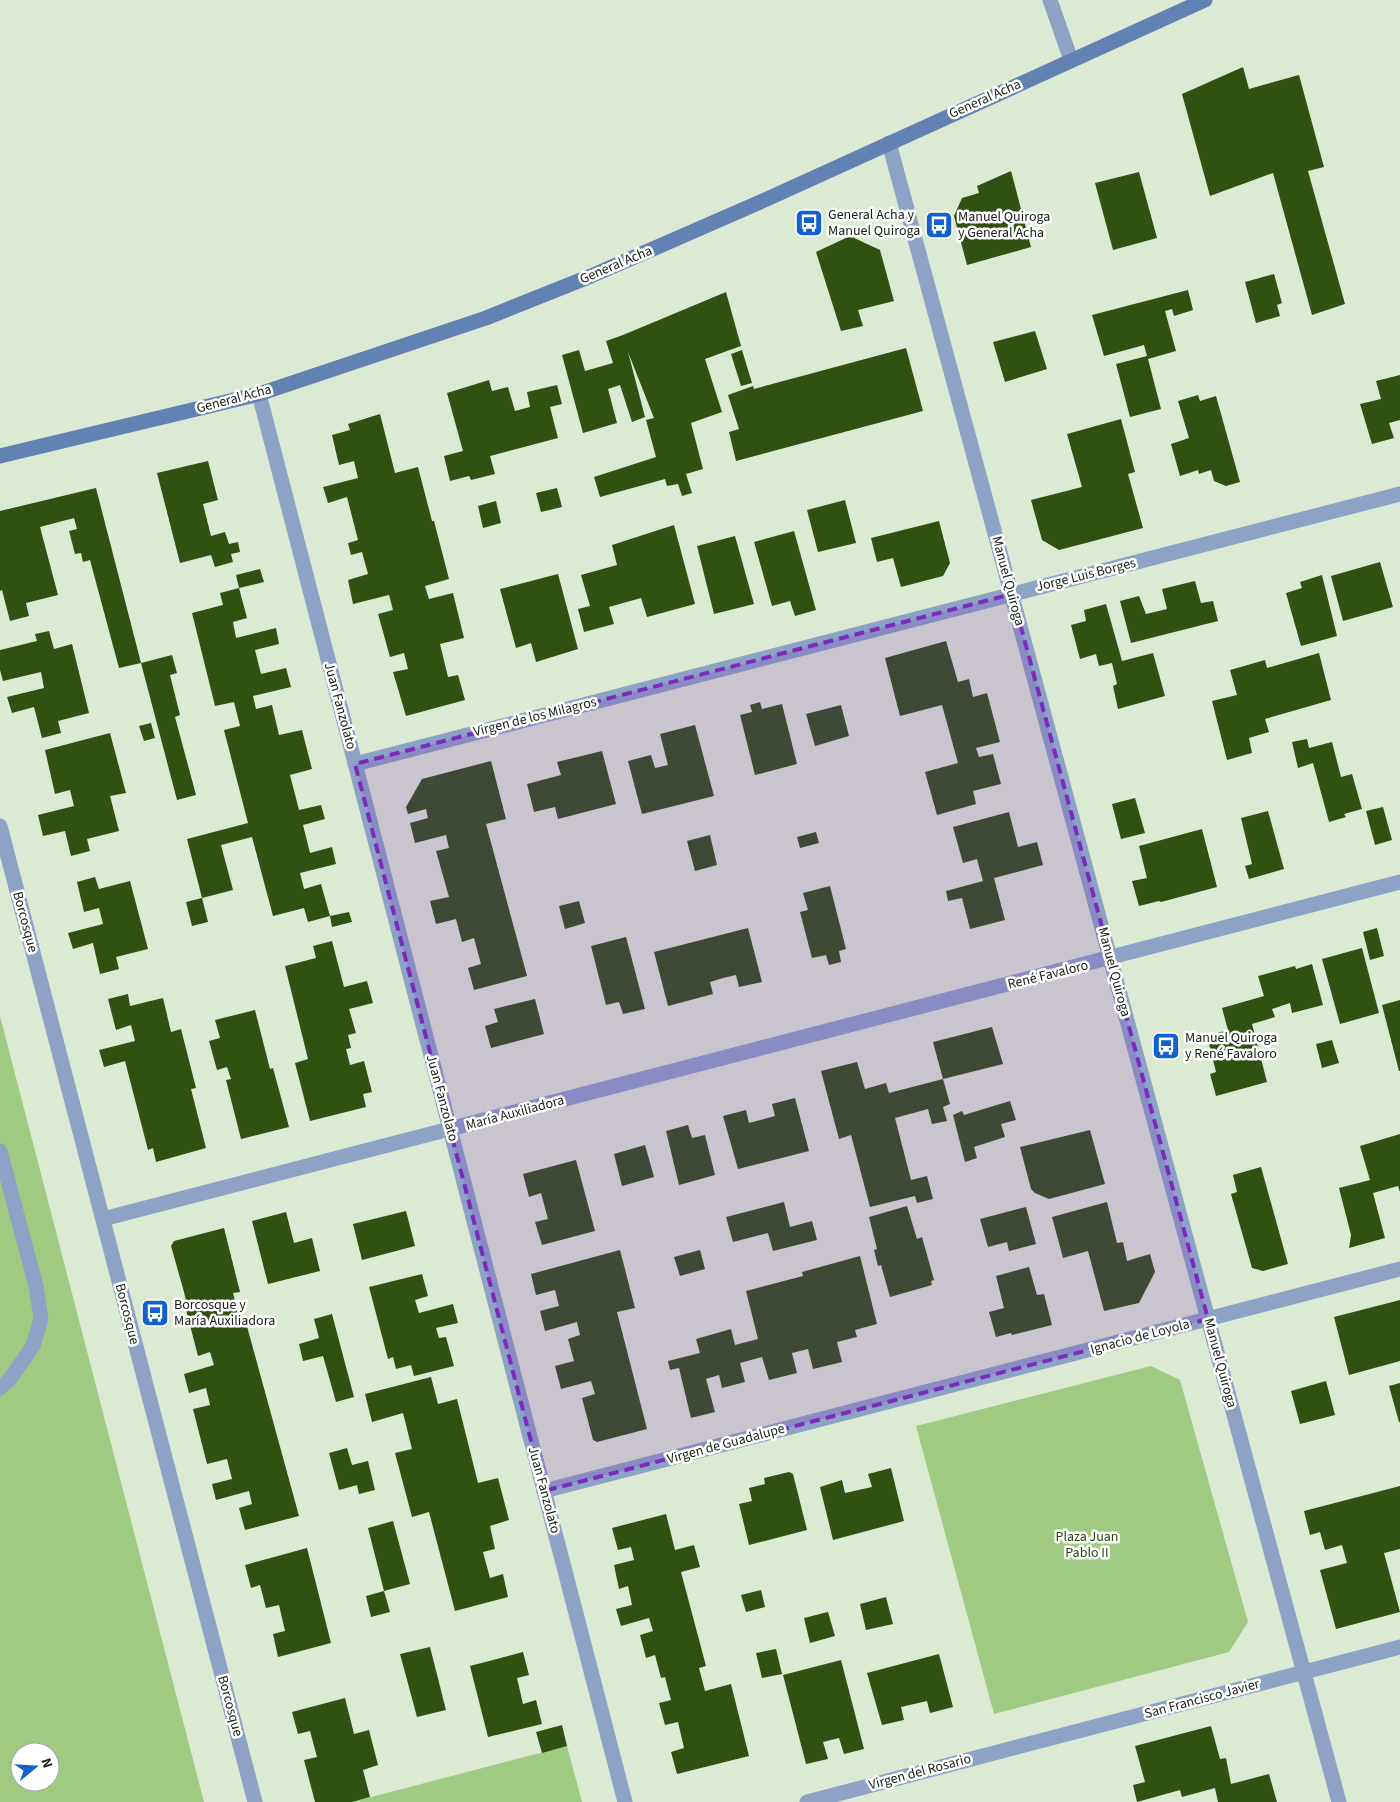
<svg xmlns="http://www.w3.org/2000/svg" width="1400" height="1802" font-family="'Source Sans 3',sans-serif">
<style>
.green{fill:#9ecb81;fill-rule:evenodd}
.building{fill:#2f5213}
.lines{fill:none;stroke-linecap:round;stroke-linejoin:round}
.lane{stroke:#8da3c5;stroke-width:15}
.street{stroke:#8da3c5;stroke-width:15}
.secondary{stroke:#6282b3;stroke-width:15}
.marked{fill:#7b2cbf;fill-opacity:0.2;stroke:#7b2cbf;stroke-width:4;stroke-dasharray:10 6;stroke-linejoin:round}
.labels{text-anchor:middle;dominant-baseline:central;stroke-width:5;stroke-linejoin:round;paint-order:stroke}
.street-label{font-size:14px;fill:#191e16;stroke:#fff}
.poi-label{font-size:14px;fill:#191e16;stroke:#fff;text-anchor:start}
.park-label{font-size:14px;fill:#27460c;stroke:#fff}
</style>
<rect width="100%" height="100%" fill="#dcead3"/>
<!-- green -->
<g class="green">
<path d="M0 1016 204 1802H0ZM20 1752H50V1782H20Z"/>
<path d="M1151 1366 1180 1380 1248 1622 1229 1652 994 1714 916 1426Z"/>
<path d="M567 1746 582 1802H352Z"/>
</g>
<!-- building -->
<g class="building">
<path d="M1243 67 1249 89 1299 75 1324 167 1308 171 1345 304 1312 315 1273 173 1210 196 1182 94Z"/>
<path d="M1011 171 1031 247 967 265 954 216 962 198 979 193 977 186Z"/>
<path d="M1139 172 1157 238 1113 250 1095 183Z"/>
<path d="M850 236 880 250 894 301 858 310 863 326 841 331 816 252Z"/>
<path d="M1274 274 1282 303 1277 305 1280 316 1256 323 1245 282Z"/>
<path d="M1188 290 1193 310 1174 316 1172 309 1165 311 1176 351 1148 359 1161 409 1130 417 1116 364 1147 356 1144 345 1104 356 1092 315Z"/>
<path d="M726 292 741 346 705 359 722 412 691 423 703 469 686 474 692 493 682 496 678 484 667 486 665 479 600 497 594 477 656 457 646 420 654 418 628 352 645 417 632 422 620 385 608 389 617 423 583 433 562 355 579 350 585 371 613 363 606 341 623 335Z"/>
<path d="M1035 331 1047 369 1005 382 993 342Z"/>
<path d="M906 348 923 411 736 461 729 432 739 429 728 395 753 386 754 389Z"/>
<path d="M742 350 752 383 741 386 731 354Z"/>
<path d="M1400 375V420L1389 423 1394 438 1372 444 1360 404 1381 399 1376 381Z"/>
<path d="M489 380 492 391 508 387 515 411 530 407 527 392 557 385 562 404 550 407 558 438 490 456 495 474 471 480 469 476 450 481 444 456 463 451 447 393Z"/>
<path d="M1198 395 1200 401 1216 396 1240 482 1226 486 1214 481 1211 470 1199 474 1198 470 1180 476 1171 444 1189 438 1178 401Z"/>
<path d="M380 414 395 473 418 467 432 521H434L449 579 425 586 429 599 453 593 464 638 440 644 448 677 458 675 465 700 406 716 393 672 408 669 404 653 390 657 378 614 393 610 389 595 353 604 348 580 368 574 362 552 351 555 348 543 358 540 347 497 328 503 323 487 358 478 354 461 339 465 332 435 350 430 348 424Z"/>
<path d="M1121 419 1135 472 1128 474 1143 528 1059 550 1042 540 1031 500 1082 487 1067 434Z"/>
<path d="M208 461 218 500 203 504 211 536 225 532 229 544 238 542 240 552 231 554 233 562 215 567 211 555 180 563 157 473Z"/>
<path d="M96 488 141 663 119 668 90 560 83 562 81 553 75 554 69 531 77 529 74 518 40 527 58 595 26 603 29 616 10 621 2 590 0 591V511Z"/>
<path d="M557 488 562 507 541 512 536 493Z"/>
<path d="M845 500 856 543 818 552 807 510Z"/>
<path d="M496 501 501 523 483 528 478 506Z"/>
<path d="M939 521 950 563 943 576 901 587 893 558 877 562 871 538Z"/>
<path d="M674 525 695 604 647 617 641 598 609 607 614 624 584 632 578 609 590 606 581 575 617 565 612 545Z"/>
<path d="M794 531 816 610 795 616 790 601 772 606 754 542Z"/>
<path d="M735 536 754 604 714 614 697 546Z"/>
<path d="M1380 562 1393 607 1343 621 1331 576Z"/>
<path d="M260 569 264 582 239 588 236 575Z"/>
<path d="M558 574 578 649 536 662 531 643 516 648 500 589Z"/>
<path d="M1322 575 1337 636 1301 646 1286 593 1302 588 1300 582Z"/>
<path d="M1195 581 1201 603 1213 601 1218 621 1131 643 1120 601 1139 596 1146 614 1167 609 1162 589Z"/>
<path d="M239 588 247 618 233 622 236 638 276 628 279 644 255 650 261 674 286 668 291 687 253 696 256 709 272 705 279 735 302 730 312 769 290 775 299 810 321 805 325 819 303 825 310 853 332 847 336 864 300 873 304 889 321 884 330 916 349 912 352 922 332 927 330 916 308 922 304 908 273 916 252 837 221 845 233 890 202 898 187 839 248 823 224 730 240 726 234 702 215 706 192 613 223 605 220 593Z"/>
<path d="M1106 604 1122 661 1153 653 1165 696 1118 709 1113 686 1117 684 1112 663 1099 666 1096 654 1080 659 1071 625 1086 621 1084 610Z"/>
<path d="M49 631 54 649 72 644 89 713 58 721 61 733 42 738 34 707 12 713 7 697 44 688 41 672 3 681 0 670V650L37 641 35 634Z"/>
<path d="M946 641 958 682 969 679 973 697 987 693 1000 742 976 748 979 757 993 754 1001 784 973 791 976 804 937 815 925 772 958 763 942 705 900 716 885 658Z"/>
<path d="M1319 653 1331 700 1265 719 1269 732 1249 738 1252 753 1227 760 1212 701 1237 695 1230 670 1265 660 1267 668Z"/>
<path d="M172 655 177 673 170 675 180 715 175 717 196 795 177 800 141 663Z"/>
<path d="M760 702 762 709 782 704 797 764 755 775 740 715 752 712 750 705Z"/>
<path d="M841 705 849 736 815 746 806 714Z"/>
<path d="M151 723 155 738 144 741 139 726Z"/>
<path d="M695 725 714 796 642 814 628 761 651 755 655 768 668 765 660 734Z"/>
<path d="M110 733 126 793 110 796 119 831 87 839 90 851 71 856 65 831 43 836 38 815 74 806 70 790 55 794 45 750Z"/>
<path d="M1307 739 1309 748 1332 742 1341 777 1352 774 1362 809 1344 814 1346 817 1329 822 1313 763 1298 768 1292 742Z"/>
<path d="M602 751 616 804 558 819 555 807 534 812 527 784 561 775 557 762Z"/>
<path d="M491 761 506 819 486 824 527 976 474 990 468 968 481 964 474 938 462 942 456 919 436 924 430 901 449 897 436 851 449 848 446 835 415 843 410 823 428 818 426 809 408 814 406 807 422 779Z"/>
<path d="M1135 798 1145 833 1121 839 1112 804Z"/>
<path d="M1383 807 1392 840 1375 845 1366 811Z"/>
<path d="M1268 811 1284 869 1249 879 1245 866 1252 864 1241 818Z"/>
<path d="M1009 812 1018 847 1037 842 1043 865 994 878 1005 920 970 929 962 898 948 901 946 891 983 881 977 859 963 863 953 827Z"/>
<path d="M1202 829 1217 887 1161 902 1159 901 1139 906 1132 881 1147 878 1139 846Z"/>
<path d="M816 832 819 843 800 848 797 837Z"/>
<path d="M710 835 717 865 695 871 687 841Z"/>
<path d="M95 877 99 889 130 881 148 949 116 957 119 969 100 974 93 943 73 949 68 933 103 924 99 908 84 912 77 882Z"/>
<path d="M830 886 846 949 839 951 841 962 829 965 826 955 812 958 800 912 808 910 803 893Z"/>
<path d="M202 898 208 922 192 926 186 902Z"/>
<path d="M579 901 585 923 565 929 559 906Z"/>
<path d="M748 928 762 982 739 987 736 975 723 978 710 982 713 994 668 1006 654 952Z"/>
<path d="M1377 928 1384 956 1370 960 1363 932Z"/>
<path d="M626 937 645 1009 623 1014 619 1002 606 1005 591 946Z"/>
<path d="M332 941 344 987 367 981 373 1003 349 1009 356 1033 348 1035 351 1048 346 1049 350 1065 364 1061 372 1092 363 1094 366 1107 310 1121 295 1063 308 1059 285 966 316 958 313 946Z"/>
<path d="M1362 948 1379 1013 1340 1024 1322 959Z"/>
<path d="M1312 964 1323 1005 1292 1013 1290 1003 1272 1009 1275 1017 1252 1024 1267 1082 1216 1096 1210 1074 1216 1072 1207 1036 1228 1030 1222 1008 1264 996 1258 976 1295 966 1296 969Z"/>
<path d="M128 994 130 1006 163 998 171 1032 181 1029 196 1088 191 1089 206 1148 156 1162 153 1148 148 1150 125 1061 104 1067 99 1050 135 1041 131 1025 116 1030 108 999Z"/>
<path d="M535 999 544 1034 491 1048 485 1026 498 1022 494 1009Z"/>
<path d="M1400 1000V1071H1399L1382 1005Z"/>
<path d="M255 1010 270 1069 273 1068 289 1127 241 1139 226 1080 231 1079 227 1067 217 1070 209 1041 220 1038 215 1020Z"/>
<path d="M992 1027 1003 1064 943 1079 950 1104 943 1107 947 1121 932 1124 928 1109 895 1118 911 1180 927 1176 933 1199 917 1203 915 1196 870 1207 851 1135 839 1139 821 1071 857 1062 865 1089 886 1083 889 1093 943 1079 933 1042Z"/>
<path d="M1332 1040 1339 1063 1322 1068 1316 1044Z"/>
<path d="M795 1098 809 1151 738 1169 723 1116 746 1110 749 1123 775 1116 772 1104Z"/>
<path d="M1010 1101 1016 1120 1001 1124 1005 1137 974 1147 977 1158 965 1162 953 1115 962 1111 964 1115Z"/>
<path d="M688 1125 692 1138 705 1135 715 1175 679 1185 666 1131Z"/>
<path d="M1090 1130 1105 1184 1049 1199 1035 1193 1031 1189 1020 1147Z"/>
<path d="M1400 1134V1192L1398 1186 1373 1193 1385 1238 1349 1248 1351 1235 1339 1188 1370 1180 1360 1146Z"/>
<path d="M645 1145 654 1177 622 1186 614 1154Z"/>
<path d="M576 1160 595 1231 542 1245 535 1222 548 1219 541 1193 529 1197 523 1174Z"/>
<path d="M1261 1167 1288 1264 1263 1271 1252 1268 1231 1194 1237 1192 1233 1175Z"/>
<path d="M784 1202 790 1227 812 1221 817 1240 773 1251 768 1233 733 1242 726 1217Z"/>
<path d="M1107 1202 1117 1243 1123 1242 1127 1261 1150 1254 1155 1272 1139 1303 1104 1311 1088 1251 1063 1258 1052 1217Z"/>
<path d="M907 1206 917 1239 922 1237 934 1280 931 1281 932 1285 890 1297 881 1265 878 1266 874 1250 877 1249 869 1217Z"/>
<path d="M1026 1207 1036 1244 1009 1251 1007 1242 988 1247 980 1219Z"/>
<path d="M406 1211 415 1246 362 1260 353 1224Z"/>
<path d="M286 1212 294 1243 312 1238 320 1271 268 1284 252 1221Z"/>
<path d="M224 1228 240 1292 233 1293 240 1321 245 1319 299 1516 245 1530 239 1508 252 1504 249 1491 216 1500 212 1484 232 1479 227 1459 207 1464 193 1409 210 1405 206 1388 189 1393 184 1374 214 1365 210 1352 198 1356 185 1306 187 1305 184 1292 171 1246 174 1241Z"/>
<path d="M620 1250 635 1308 617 1312 647 1429 597 1442 593 1440 582 1398 595 1394 591 1381 561 1389 555 1366 574 1361 568 1339 580 1335 577 1322 545 1331 540 1311 559 1306 555 1290 536 1295 531 1274Z"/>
<path d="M700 1250 705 1269 680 1276 674 1257Z"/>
<path d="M860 1256 877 1324 855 1330 857 1337 837 1342 842 1362 813 1369 808 1349 792 1353 797 1373 769 1380 762 1357 740 1363 745 1382 722 1388 719 1375 706 1379 715 1412 691 1418 679 1368 670 1370 668 1361 700 1353 696 1339 731 1329 735 1345 758 1339 746 1291 803 1276 802 1272Z"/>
<path d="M1029 1267 1037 1295 1044 1294 1052 1325 1012 1335 1011 1333 996 1337 989 1312 1004 1308 996 1276Z"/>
<path d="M422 1274 428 1296 415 1300 419 1313 453 1304 458 1323 436 1328 439 1338 446 1337 454 1366 414 1376 411 1365 396 1369 393 1357 388 1359 369 1287Z"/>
<path d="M1400 1300V1361L1349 1375 1334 1317Z"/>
<path d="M332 1314 354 1397 336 1402 323 1356 303 1361 299 1344 319 1338 314 1319Z"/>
<path d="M431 1377 438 1404 457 1399 478 1483 498 1478 509 1520 490 1526 495 1549 483 1552 490 1578 503 1574 508 1597 455 1611 429 1512 412 1517 395 1453 412 1449 403 1413 372 1422 365 1394Z"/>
<path d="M1326 1381 1335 1415 1300 1424 1291 1391Z"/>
<path d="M1400 1383V1422H1399L1389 1386Z"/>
<path d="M347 1448 352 1465 368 1461 375 1490 359 1494 357 1485 339 1490 329 1453Z"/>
<path d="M891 1468 904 1521 833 1540 820 1487 842 1480 845 1493 872 1487 868 1474Z"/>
<path d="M789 1472 793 1474 807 1530 749 1545 739 1504 752 1501 749 1488 765 1484 764 1478Z"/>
<path d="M1400 1486V1549L1384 1553 1400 1612 1336 1629 1320 1570 1347 1563 1342 1545 1325 1550 1320 1532 1310 1535 1304 1511Z"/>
<path d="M666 1514 675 1550 694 1545 700 1567 681 1572 706 1666 699 1668 705 1691 731 1684 749 1756 677 1774 671 1752 684 1748 678 1722 665 1725 659 1703 671 1700 665 1677 661 1678 655 1655 646 1658 640 1635 653 1631 649 1618 621 1626 616 1609 632 1605 628 1586 619 1589 614 1565 634 1560 631 1547 618 1550 612 1528Z"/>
<path d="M393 1521 410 1584 384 1591 390 1612 371 1617 366 1596 384 1591 368 1528Z"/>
<path d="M307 1548 331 1643 278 1657 273 1634 285 1631 279 1605 266 1608 260 1585 251 1588 245 1565Z"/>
<path d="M761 1590 765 1607 746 1612 741 1595Z"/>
<path d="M886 1597 893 1624 866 1630 860 1604Z"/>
<path d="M828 1612 835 1636 810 1643 804 1618Z"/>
<path d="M430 1647 446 1710 417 1717 400 1654Z"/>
<path d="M776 1649 782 1674 762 1678 756 1653Z"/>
<path d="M523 1652 529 1675 517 1678 523 1704 536 1700 542 1724 488 1737 470 1666Z"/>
<path d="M939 1654 953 1707 930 1713 927 1701 901 1707 904 1720 882 1725 867 1673Z"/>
<path d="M841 1660 864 1749 844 1754 839 1738 823 1742 828 1759 806 1764 783 1675Z"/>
<path d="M345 1698 354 1734 369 1730 378 1765 363 1770 370 1797 352 1802H315L304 1760 317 1757 310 1731 298 1734 292 1712Z"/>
<path d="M562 1725 567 1746 542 1753 536 1732Z"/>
<path d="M1211 1726 1220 1759 1226 1758 1231 1784 1269 1774 1277 1802H1218L1215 1788 1182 1797 1180 1790 1137 1802 1133 1785 1145 1782 1135 1746Z"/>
</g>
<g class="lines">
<!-- lane -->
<path class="lane" d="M0 1151 36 1286 41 1319 33 1346 10 1379 0 1388"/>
<!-- street -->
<g class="street">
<path d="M1050 0 1071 60"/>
<path d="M889 143 1339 1802"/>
<path d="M259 394 625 1802"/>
<path d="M355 764 1400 494"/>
<path d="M0 826 255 1802"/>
<path d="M103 1219 1400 882"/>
<path d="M544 1491 1400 1269"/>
<path d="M807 1802 1400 1647"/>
</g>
<!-- secondary -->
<path class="secondary" d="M0 456 259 394 486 318 591 276 767 199 1205 0"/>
</g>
<!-- marked area -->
<path class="marked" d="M1012 594 1208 1319 544 1491 355 764Z"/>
<!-- icons -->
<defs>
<g id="bus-square" transform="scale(1.4375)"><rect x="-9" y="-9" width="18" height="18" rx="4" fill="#1361cc" stroke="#fff"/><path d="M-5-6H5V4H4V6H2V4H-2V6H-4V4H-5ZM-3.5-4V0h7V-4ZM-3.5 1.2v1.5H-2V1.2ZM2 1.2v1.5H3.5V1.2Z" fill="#fff"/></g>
</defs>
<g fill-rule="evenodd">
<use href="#bus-square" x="809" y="223"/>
<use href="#bus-square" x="939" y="225"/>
<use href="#bus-square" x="1166" y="1046"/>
<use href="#bus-square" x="155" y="1313"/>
</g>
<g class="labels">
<!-- street labels -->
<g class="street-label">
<text transform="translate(985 99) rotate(-24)">General Acha</text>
<text transform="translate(616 265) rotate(-23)">General Acha</text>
<text transform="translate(234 399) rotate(-15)">General Acha</text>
<text transform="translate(1086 575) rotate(-14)">Jorge Luis Borges</text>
<text transform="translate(1008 581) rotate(75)">Manuel Quiroga</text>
<text transform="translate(340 706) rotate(75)">Juan Fanzolato</text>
<text transform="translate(535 717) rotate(-14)">Virgen de los Milagros</text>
<text transform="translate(25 922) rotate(75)">Borcosque</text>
<text transform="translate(1114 972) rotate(75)">Manuel Quiroga</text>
<text transform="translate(1048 975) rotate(-14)">René Favaloro</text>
<text transform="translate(442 1098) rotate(75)">Juan Fanzolato</text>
<text transform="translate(515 1113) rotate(-15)">María Auxiliadora</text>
<text transform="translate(127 1314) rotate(76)">Borcosque</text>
<text transform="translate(1140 1337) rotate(-15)">Ignacio de Loyola</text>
<text transform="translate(1220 1363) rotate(75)">Manuel Quiroga</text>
<text transform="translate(726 1444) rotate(-15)">Virgen de Guadalupe</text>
<text transform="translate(544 1490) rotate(75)">Juan Fanzolato</text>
<text transform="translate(1202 1699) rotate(-15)">San Francisco Javier</text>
<text transform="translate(230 1706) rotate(75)">Borcosque</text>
<text transform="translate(920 1772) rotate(-15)">Virgen del Rosario</text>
</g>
<!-- poi labels -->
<g class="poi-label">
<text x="828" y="215">General Acha y<tspan x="828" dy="16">Manuel Quiroga</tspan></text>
<text x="958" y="217">Manuel Quiroga<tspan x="958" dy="16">y General Acha</tspan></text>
<text x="1185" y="1038">Manuel Quiroga<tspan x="1185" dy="16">y René Favaloro</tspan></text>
<text x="174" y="1305">Borcosque y<tspan x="174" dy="16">María Auxiliadora</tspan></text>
</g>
<!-- park labels -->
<g class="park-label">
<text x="1087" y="1537">Plaza Juan<tspan x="1087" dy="16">Pablo II</tspan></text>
</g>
</g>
<!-- north arrow -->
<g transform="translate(35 1767) rotate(72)"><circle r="24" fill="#ffffff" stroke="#a3a5a2"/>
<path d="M0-4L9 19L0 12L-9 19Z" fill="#1361cc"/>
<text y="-8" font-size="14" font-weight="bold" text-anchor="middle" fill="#191e16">N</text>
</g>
</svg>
